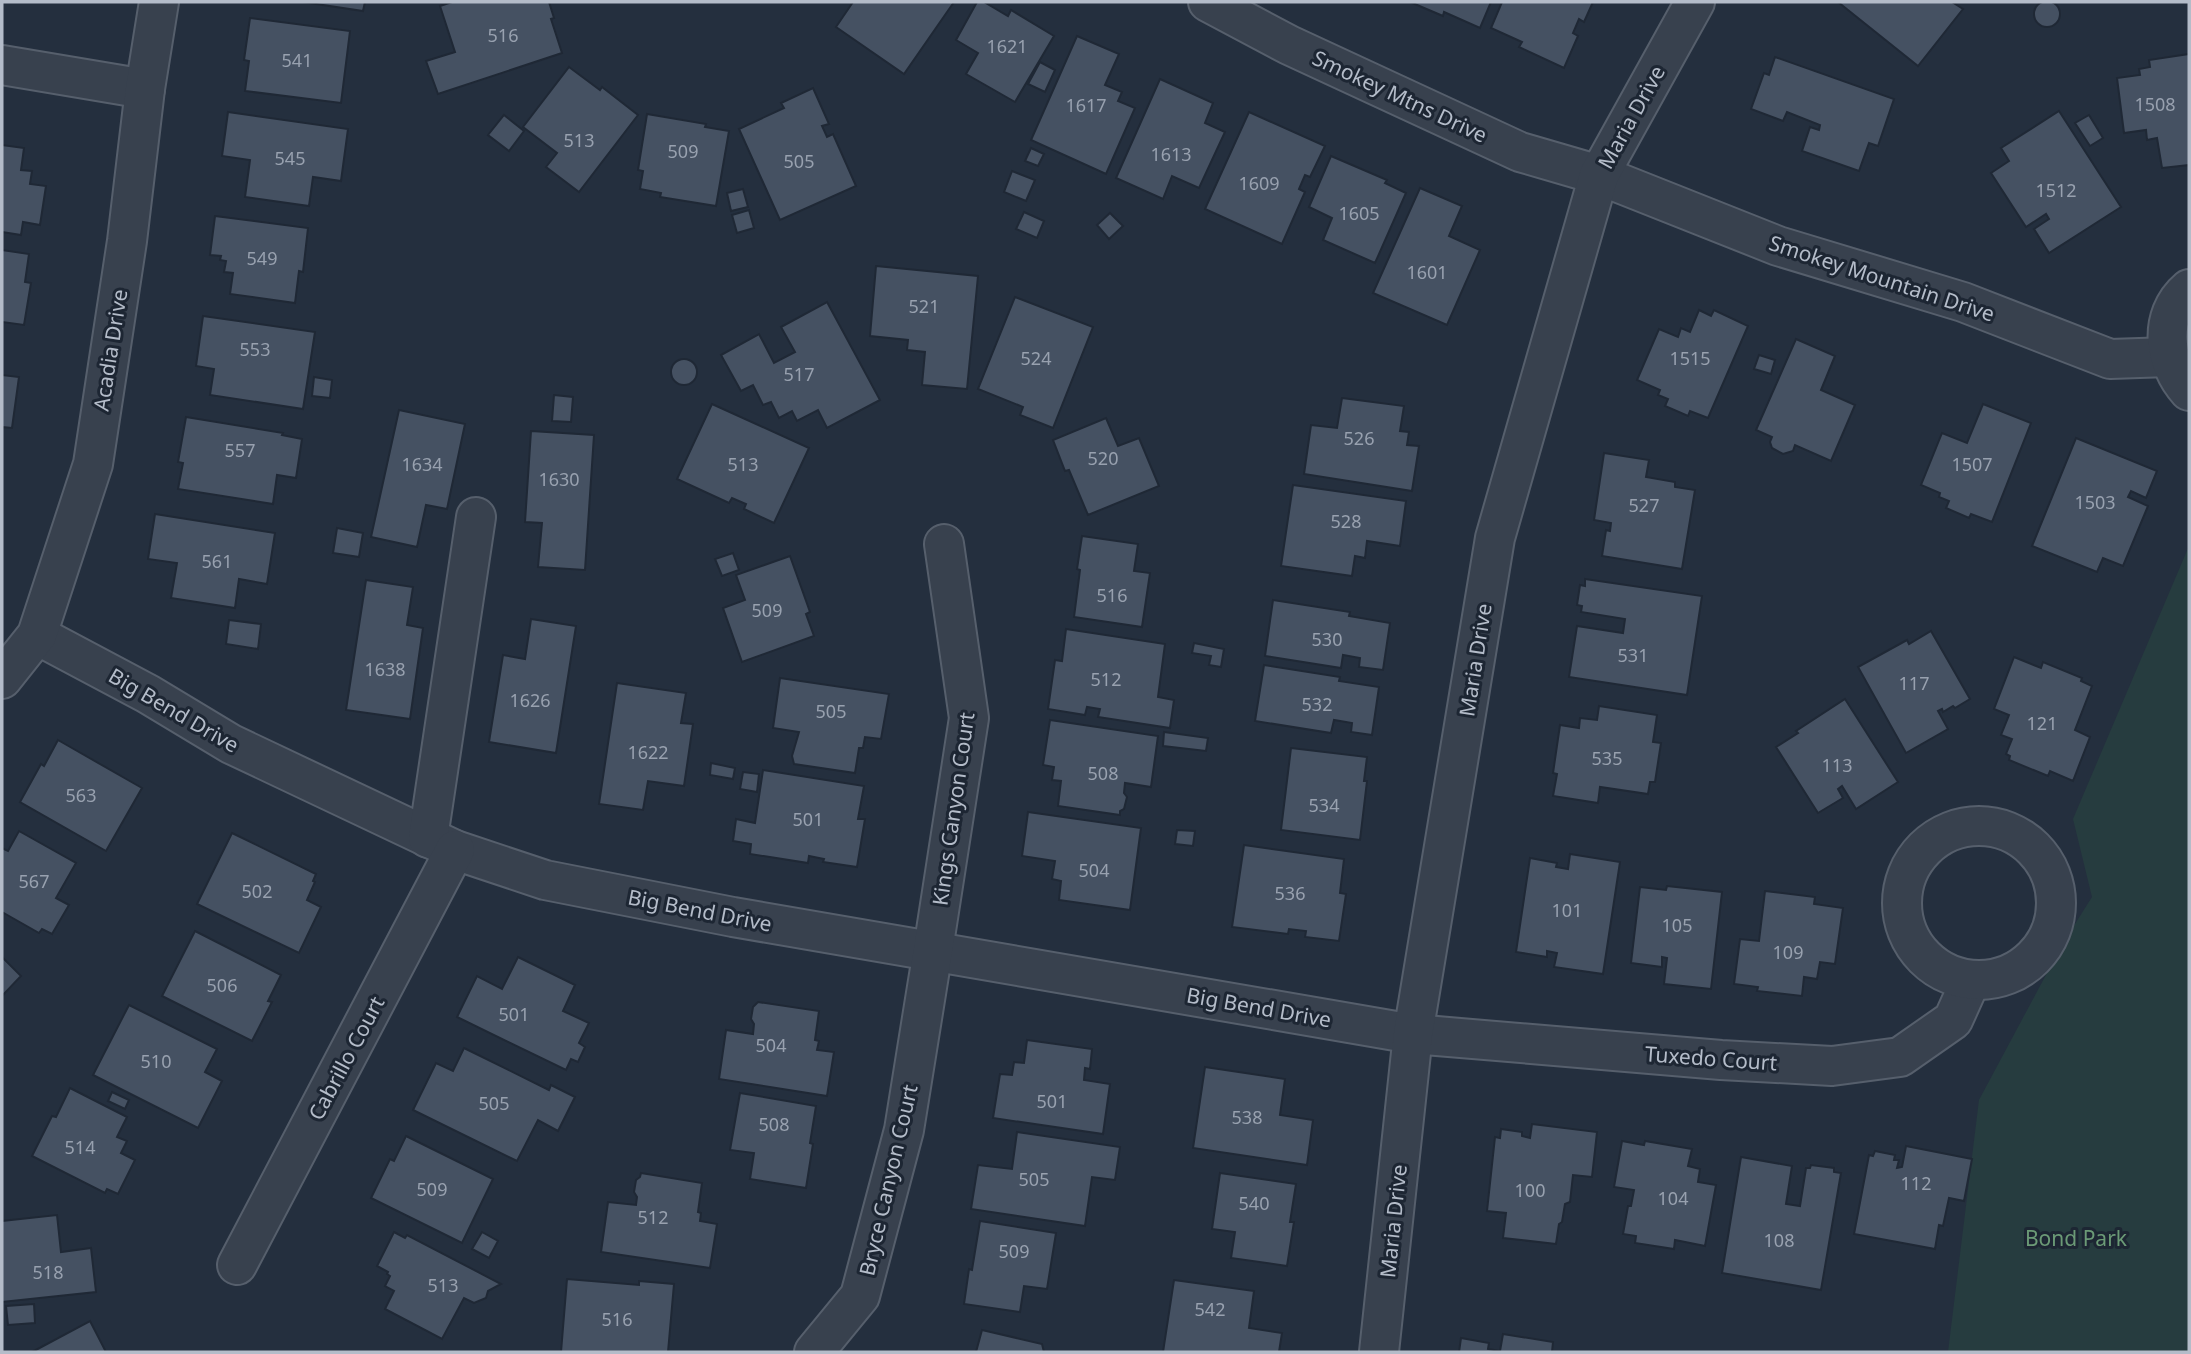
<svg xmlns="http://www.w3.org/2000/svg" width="2191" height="1354" font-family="'Noto Sans',sans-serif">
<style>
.green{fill:#263c3f}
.building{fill:#455162;stroke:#1f2835;stroke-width:2}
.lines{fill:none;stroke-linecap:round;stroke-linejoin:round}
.minor-casing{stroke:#565f6c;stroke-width:42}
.minor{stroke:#38414e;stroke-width:38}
.labels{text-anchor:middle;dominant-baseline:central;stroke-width:6;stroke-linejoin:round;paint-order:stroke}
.number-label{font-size:18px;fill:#98a1af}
.street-label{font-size:21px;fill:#b4bcc9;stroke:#1d2633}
.park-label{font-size:21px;fill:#6b9a76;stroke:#1d2633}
</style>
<rect width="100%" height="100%" fill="#242f3e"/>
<!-- green -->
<path class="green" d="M2189 546V1352H1948L1979 1100 2063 943 2092 897 2073 819Z"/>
<!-- building -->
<g class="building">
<circle cx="2047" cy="14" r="13"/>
<path d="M303 2H365L363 11Z"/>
<path d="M452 2H549L554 18 551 19 562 53 438 94 426 61 455 52 440 6Z"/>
<path d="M853 2H954L904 74 836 27Z"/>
<path d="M977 2H984L1008 16 1011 10 1054 36 1015 102 966 74 978 53 956 40Z"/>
<path d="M1410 2H1491L1480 28 1444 12 1443 16Z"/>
<path d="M1502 2H1593L1584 22 1579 19 1573 33 1578 36 1564 68 1519 47 1522 42 1491 28Z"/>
<path d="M1838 2H1952L1963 9 1918 66Z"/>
<path d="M250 18 350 31 341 103 245 91 249 61 244 60Z"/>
<path d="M1077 36 1119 54 1105 85 1122 92 1118 101 1135 108 1106 174 1031 140Z"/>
<path d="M2189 54V165L2162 168 2157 138 2147 140 2146 130 2124 133 2117 78 2140 75 2139 69 2150 67 2149 60Z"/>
<path d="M1775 57 1894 99 1878 146 1869 143 1859 171 1802 151 1810 127 1819 130 1820 125 1787 112 1783 121 1751 109 1764 73 1769 75Z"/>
<path d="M1040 62 1055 70 1045 92 1028 84Z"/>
<path d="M569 67 600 90 602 87 638 115 579 192 546 167 557 153 523 127Z"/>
<path d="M1160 79 1213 103 1205 123 1225 132 1199 188 1172 176 1163 199 1116 178Z"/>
<path d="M813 88 829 124 822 126 827 137 833 134 856 186 780 220 739 129 784 108 781 103Z"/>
<path d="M2059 111 2121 207 2049 253 2034 229 2049 219 2046 214 2026 227 1991 173 2009 161 2001 148Z"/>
<path d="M228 112 348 129 341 181 313 177 309 206 245 197 250 160 222 156Z"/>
<path d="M1249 112 1325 146 1310 177 1305 175 1299 189 1305 192 1282 244 1205 209Z"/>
<path d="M647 114 706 124 705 127 729 131 716 206 660 197 661 193 640 189 643 171 638 170Z"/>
<path d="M504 115 524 131 509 151 488 135Z"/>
<path d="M2089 115 2103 138 2090 146 2075 123Z"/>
<path d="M2 145 24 148 21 170 32 171 30 184 46 186 40 225 23 222 21 235 2 232Z"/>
<path d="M1031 148 1044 154 1038 166 1025 161Z"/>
<path d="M1331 156 1387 180 1385 183 1406 193 1375 263 1323 240 1332 218 1309 207Z"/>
<path d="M1012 171 1035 180 1026 201 1004 192Z"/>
<path d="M1420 188 1462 206 1449 236 1480 250 1447 325 1373 293Z"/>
<path d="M743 189 748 207 731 211 727 193Z"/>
<path d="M749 210 754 228 737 233 732 215Z"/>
<path d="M1024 212 1044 221 1037 238 1016 229Z"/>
<path d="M1110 213 1123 226 1109 239 1097 225Z"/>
<path d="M215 216 308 228 303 272 299 271 295 303 230 294 233 273 224 272 226 261 220 260 221 256 210 255Z"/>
<path d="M2 250 29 254 25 282 31 283 24 325 2 322Z"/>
<path d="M876 266 978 276 967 389 922 385 925 352 907 350 908 340 870 336Z"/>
<path d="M1015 297 1093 327 1053 428 1020 415 1023 407 978 389Z"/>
<path d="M827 302 880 400 827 428 818 410 797 421 792 411 779 418 771 402 763 405 753 385 741 391 721 355 759 334 774 363 795 352 781 327Z"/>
<path d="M1699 310 1711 316 1714 310 1748 326 1708 418 1690 411 1688 416 1665 406 1668 399 1658 395 1660 390 1637 380 1659 329 1678 337 1681 328 1690 332Z"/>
<path d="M203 316 315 332 303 409 210 395 214 369 196 366Z"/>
<path d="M1796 339 1835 356 1821 390 1855 405 1831 461 1795 445 1793 451 1783 454 1772 448 1770 442 1772 437 1756 430Z"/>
<path d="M1759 355 1775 360 1771 374 1754 369Z"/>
<circle cx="684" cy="372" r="13"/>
<path d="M2 375 19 377 12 428 2 427Z"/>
<path d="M314 377 332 380 330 398 312 396Z"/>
<path d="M554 395 573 397 571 422 552 421Z"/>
<path d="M1342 398 1404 406 1400 431 1409 432 1407 445 1419 446 1412 491 1304 474 1311 425 1337 428Z"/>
<path d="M712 404 809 448 774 523 744 509 746 504 732 498 729 503 677 479Z"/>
<path d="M1983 404 2031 423 1992 522 1971 514 1969 518 1946 508 1949 501 1939 497 1940 493 1921 485 1942 433 1967 443Z"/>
<path d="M399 410 465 424 447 509 426 505 417 547 371 537Z"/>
<path d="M186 417 283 433 282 435 302 439 296 478 277 475 273 504 178 489 183 463 178 462Z"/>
<path d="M1106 418 1118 446 1139 438 1159 486 1088 515 1069 470 1065 471 1053 440Z"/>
<path d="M531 431 594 435 585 570 538 567 542 523 525 522Z"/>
<path d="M2076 438 2157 471 2146 498 2131 491 2128 497 2148 506 2123 566 2103 558 2097 572 2032 546Z"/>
<path d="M1604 453 1649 460 1646 477 1675 482V487L1695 490 1682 569 1602 556 1606 530 1610 531 1611 523 1594 520Z"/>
<path d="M1293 485 1406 501 1400 546 1367 541 1365 558 1355 556 1352 576 1281 566Z"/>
<path d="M155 514 275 533 267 584 239 579 235 608 171 598 177 563 148 559Z"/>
<path d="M337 528 363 533 359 557 333 553Z"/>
<path d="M1082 536 1138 544 1134 571 1150 573 1142 627 1074 617 1080 570 1077 569Z"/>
<path d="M733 553 739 570 722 576 715 559Z"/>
<path d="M790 556 810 612 806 614 814 636 742 662 723 608 745 600 736 575Z"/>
<path d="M1585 579 1702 596 1687 695 1569 677 1577 626 1623 633 1625 619 1581 612 1582 606 1577 605 1580 585 1585 586Z"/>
<path d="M366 580 413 587 407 625 423 628 410 719 346 710Z"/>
<path d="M1273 600 1350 612 1349 616 1390 623 1383 670 1359 667 1360 658 1343 655 1341 668 1265 656Z"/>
<path d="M531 619 576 626 556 753 489 742 503 655 525 659Z"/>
<path d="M229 620 261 624 258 649 226 644Z"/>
<path d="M1066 629 1165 644 1158 697 1174 700 1170 728 1098 717 1100 709 1087 707 1085 715 1048 709 1055 660 1062 661Z"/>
<path d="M1931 631 1970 699 1955 708 1953 706 1943 712 1942 709 1938 711 1948 729 1906 753 1858 667 1907 640 1909 644Z"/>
<path d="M1194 643 1224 649 1221 667 1209 665 1211 656 1192 653Z"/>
<path d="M2014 657 2041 668 2043 662 2082 678 2081 681 2092 686 2075 730 2090 737 2073 781 2050 771 2048 776 2009 760 2010 756 2006 754 2012 739 2001 735 2009 715 1994 709Z"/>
<path d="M1264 665 1340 677 1339 681 1379 687 1372 735 1351 732 1352 723 1334 720 1331 733 1255 721Z"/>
<path d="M780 678 889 694 881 739 865 737 863 748H859L855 773 794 764 792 756 799 732 773 728Z"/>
<path d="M617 683 686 693 681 723 693 724 684 786 648 781 643 810 599 804Z"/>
<path d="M1845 699 1898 782 1856 809 1842 786 1838 789 1843 798 1818 813 1776 747 1798 733 1796 731Z"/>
<path d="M1599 706 1657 715 1653 742 1661 743 1655 782H1650L1648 794 1600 787 1598 803 1553 796 1557 774 1553 773 1560 725 1579 728 1580 718 1597 720Z"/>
<path d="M1050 720 1158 736 1151 787 1125 783 1124 793 1127 797 1124 809 1120 811V815L1058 806 1061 781 1052 780 1054 767 1043 765Z"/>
<path d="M1164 732 1208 738 1206 751 1163 746Z"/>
<path d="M58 740 142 788 106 851 20 802 41 764 44 766Z"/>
<path d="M1291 748 1367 757 1364 781H1367L1360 840 1281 830Z"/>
<path d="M711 763 735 768 733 779 710 775Z"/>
<path d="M763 770 864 786 858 819H865L857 867 823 862 824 859 809 856 808 863 750 854 751 844 733 841 736 819 755 823Z"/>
<path d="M743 772 759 774 757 792 740 789Z"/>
<path d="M1028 812 1141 828 1130 910 1059 900 1061 881 1052 879 1055 861 1022 856Z"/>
<path d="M1177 830 1195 831 1193 846 1175 844Z"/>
<path d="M19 831 76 863 56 898 69 905 52 934 42 929 39 933 2 912V848L8 851Z"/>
<path d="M232 833 316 874 313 881 315 882 307 900 321 907 299 953 197 904Z"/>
<path d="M1244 845 1344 859 1340 893 1346 894 1339 941 1305 937 1306 931 1289 929 1288 934 1232 927Z"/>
<path d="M1570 854 1620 862 1603 974 1554 967 1557 953 1547 951V957L1516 952 1530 858 1557 863 1556 867 1568 869Z"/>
<path d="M1667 886 1722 892 1711 989 1664 984 1667 958 1662 957V967L1631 963 1640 887 1666 890Z"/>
<path d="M1765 891 1815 897 1814 904 1843 908 1835 964 1820 962 1817 979 1804 977 1802 996 1757 991 1758 987 1734 984 1740 939 1759 941Z"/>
<path d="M195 931 281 975 268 1001 272 1002 252 1041 162 996Z"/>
<path d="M2 957 21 976 2 996Z"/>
<path d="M518 957 575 985 563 1011 589 1023 579 1043 585 1047 578 1062 571 1059 566 1070 457 1017 477 976 502 989Z"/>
<path d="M758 1002 819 1011 815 1040 819 1041 817 1050 834 1052 827 1096 719 1079 726 1030 753 1034 754 1024 751 1019 753 1007Z"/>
<path d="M129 1005 217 1049 205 1072 222 1081 198 1128 93 1075Z"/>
<path d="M1027 1040 1092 1049 1090 1069 1085 1068 1084 1080 1110 1084 1103 1134 993 1118 1000 1074 1012 1075 1014 1062 1024 1063Z"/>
<path d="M464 1048 549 1090 551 1085 575 1097 558 1131 538 1120 517 1161 413 1110 436 1063 453 1071Z"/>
<path d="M1205 1067 1285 1079 1280 1115 1313 1120 1307 1165 1193 1148Z"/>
<path d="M70 1088 127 1117 117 1137 127 1141 121 1153 135 1160 118 1194 107 1189 105 1193 32 1156 52 1116 56 1117Z"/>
<path d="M112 1092 129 1100 125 1109 108 1101Z"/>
<path d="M740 1093 816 1106 810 1143 813 1144 806 1188 750 1179 754 1153 730 1150Z"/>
<path d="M1532 1124 1597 1132 1592 1177 1573 1175 1570 1202 1565 1204 1562 1222 1559 1224 1556 1244 1503 1238 1506 1213 1487 1211 1495 1137 1500 1138 1501 1129 1522 1132V1136L1530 1138Z"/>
<path d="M1017 1132 1120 1147 1115 1180 1092 1177 1085 1226 971 1209 978 1165 1012 1169Z"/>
<path d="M406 1136 493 1179 462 1243 371 1198 390 1159 394 1161Z"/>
<path d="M1622 1141 1644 1145 1645 1141 1692 1149 1688 1166 1700 1169 1698 1182 1716 1185 1705 1246 1675 1240 1674 1249 1635 1243 1636 1236 1623 1234 1628 1206H1631L1634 1190 1614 1187Z"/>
<path d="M1906 1146 1972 1159 1964 1201 1949 1198 1943 1226 1939 1225 1935 1249 1854 1234 1869 1155 1873 1156 1875 1151 1895 1155 1894 1160H1899L1897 1168 1902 1167Z"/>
<path d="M1741 1157 1792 1166 1786 1204 1800 1206 1806 1168H1810L1811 1165 1834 1168V1172L1841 1173 1821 1290 1722 1273Z"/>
<path d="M641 1173 702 1183 698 1212 701 1213 700 1221 717 1224 710 1268 601 1252 608 1202 636 1205 637 1197 634 1192 636 1180 640 1177Z"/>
<path d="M1220 1173 1296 1184 1290 1222H1294L1287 1266 1231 1258 1235 1232 1212 1229Z"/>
<path d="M57 1215 61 1252 91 1248 96 1292 2 1302V1221Z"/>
<path d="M980 1221 1056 1233 1047 1289 1024 1286 1020 1312 964 1304 969 1269 972 1270Z"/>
<path d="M394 1232 405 1238 407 1235 501 1284 488 1291 486 1298 474 1303 464 1298 442 1339 385 1309 394 1291 385 1286 390 1276 387 1274 388 1272 377 1266Z"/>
<path d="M482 1232 498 1241 489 1258 472 1249Z"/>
<path d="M567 1279 639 1285V1281L674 1284 668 1352H561Z"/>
<path d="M1174 1280 1254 1291 1249 1328 1282 1333 1279 1352H1163Z"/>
<path d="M34 1304 35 1323 8 1325 6 1306Z"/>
<path d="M90 1321 106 1352H32Z"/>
<path d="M982 1330 1042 1344 1044 1352H976Z"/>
<path d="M1503 1334 1553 1342 1552 1352H1459L1461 1338 1489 1343 1488 1349 1500 1351Z"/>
</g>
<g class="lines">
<!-- minor casing -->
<g class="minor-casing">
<g id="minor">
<path d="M1208 2 1289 45 1520 152 1599 175 1778 246 1963 302 2110 359 2169 357"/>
<path d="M2 65 145 89"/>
<path d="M2189 289C2157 316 2164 364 2189 391"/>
<path d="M37 635 148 694 231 744 455 850 545 880 733 917 1413 1034 1721 1060 1832 1066 1900 1057 1953 1020 1971 980"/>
<path d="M2 679 37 635 93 464 127 241 145 89 159 2"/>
<circle cx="1979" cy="903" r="77"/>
<path d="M428 838 476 517"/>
<path d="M237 1265 455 850"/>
<path d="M814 1352 860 1296 904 1130 933 950 969 718 944 544"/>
<path d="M1379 1352 1413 1034 1495 538 1599 175 1695 2"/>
</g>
</g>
<!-- minor -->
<use href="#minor" class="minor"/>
</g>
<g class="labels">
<!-- number labels -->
<g class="number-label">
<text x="503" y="35">516</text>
<text x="1007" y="46">1621</text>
<text x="297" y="60">541</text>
<text x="2155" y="104">1508</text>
<text x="1086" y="105">1617</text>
<text x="579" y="140">513</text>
<text x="683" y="151">509</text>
<text x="1171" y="154">1613</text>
<text x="290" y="158">545</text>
<text x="799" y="161">505</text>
<text x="1259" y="183">1609</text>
<text x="2056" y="190">1512</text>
<text x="1359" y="213">1605</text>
<text x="262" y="258">549</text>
<text x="1427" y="272">1601</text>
<text x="924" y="306">521</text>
<text x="255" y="349">553</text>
<text x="1036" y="358">524</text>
<text x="1690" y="358">1515</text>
<text x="799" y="374">517</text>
<text x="1359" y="438">526</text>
<text x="240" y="450">557</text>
<text x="1103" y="458">520</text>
<text x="422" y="464">1634</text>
<text x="743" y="464">513</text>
<text x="1972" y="464">1507</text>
<text x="559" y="479">1630</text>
<text x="2095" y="502">1503</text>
<text x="1644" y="505">527</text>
<text x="1346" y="521">528</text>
<text x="217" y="561">561</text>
<text x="1112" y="595">516</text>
<text x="767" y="610">509</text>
<text x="1327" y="639">530</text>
<text x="1633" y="655">531</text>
<text x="385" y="669">1638</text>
<text x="1106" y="679">512</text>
<text x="1914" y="683">117</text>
<text x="530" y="700">1626</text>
<text x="1317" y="704">532</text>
<text x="831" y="711">505</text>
<text x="2042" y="723">121</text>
<text x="648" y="752">1622</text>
<text x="1607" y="758">535</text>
<text x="1837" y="765">113</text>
<text x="1103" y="773">508</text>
<text x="81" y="795">563</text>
<text x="1324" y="805">534</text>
<text x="808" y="819">501</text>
<text x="1094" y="870">504</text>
<text x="34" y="881">567</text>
<text x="257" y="891">502</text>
<text x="1290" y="893">536</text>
<text x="1567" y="910">101</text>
<text x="1677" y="925">105</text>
<text x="1788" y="952">109</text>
<text x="222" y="985">506</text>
<text x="514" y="1014">501</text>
<text x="771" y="1045">504</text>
<text x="156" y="1061">510</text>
<text x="1052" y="1101">501</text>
<text x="494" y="1103">505</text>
<text x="1247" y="1117">538</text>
<text x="774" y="1124">508</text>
<text x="80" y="1147">514</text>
<text x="1034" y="1179">505</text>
<text x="1916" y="1183">112</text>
<text x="432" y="1189">509</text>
<text x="1530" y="1190">100</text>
<text x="1673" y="1198">104</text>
<text x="1254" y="1203">540</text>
<text x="653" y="1217">512</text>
<text x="1779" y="1240">108</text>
<text x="1014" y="1251">509</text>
<text x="48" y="1272">518</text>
<text x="443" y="1285">513</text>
<text x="1210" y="1309">542</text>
<text x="617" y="1319">516</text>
</g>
<!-- street labels -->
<g class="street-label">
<text transform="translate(1400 96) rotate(25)">Smokey Mtns Drive</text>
<text transform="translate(1631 117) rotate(-61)">Maria Drive</text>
<text transform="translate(1882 278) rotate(18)">Smokey Mountain Drive</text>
<text transform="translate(110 350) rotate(-81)">Acadia Drive</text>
<text transform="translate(1475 660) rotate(-81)">Maria Drive</text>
<text transform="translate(174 710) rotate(30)">Big Bend Drive</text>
<text transform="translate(953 809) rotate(-82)">Kings Canyon Court</text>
<text transform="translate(700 910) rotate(11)">Big Bend Drive</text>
<text transform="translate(1259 1007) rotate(10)">Big Bend Drive</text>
<text transform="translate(346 1058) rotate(-62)">Cabrillo Court</text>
<text transform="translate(1711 1058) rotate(4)">Tuxedo Court</text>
<text transform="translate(888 1180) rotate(-77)">Bryce Canyon Court</text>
<text transform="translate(1393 1221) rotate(-84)">Maria Drive</text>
</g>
<!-- park labels -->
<g class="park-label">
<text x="2076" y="1238">Bond Park</text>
</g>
</g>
<!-- border -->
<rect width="2191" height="1354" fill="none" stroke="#b4bcc9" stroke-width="7"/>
</svg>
